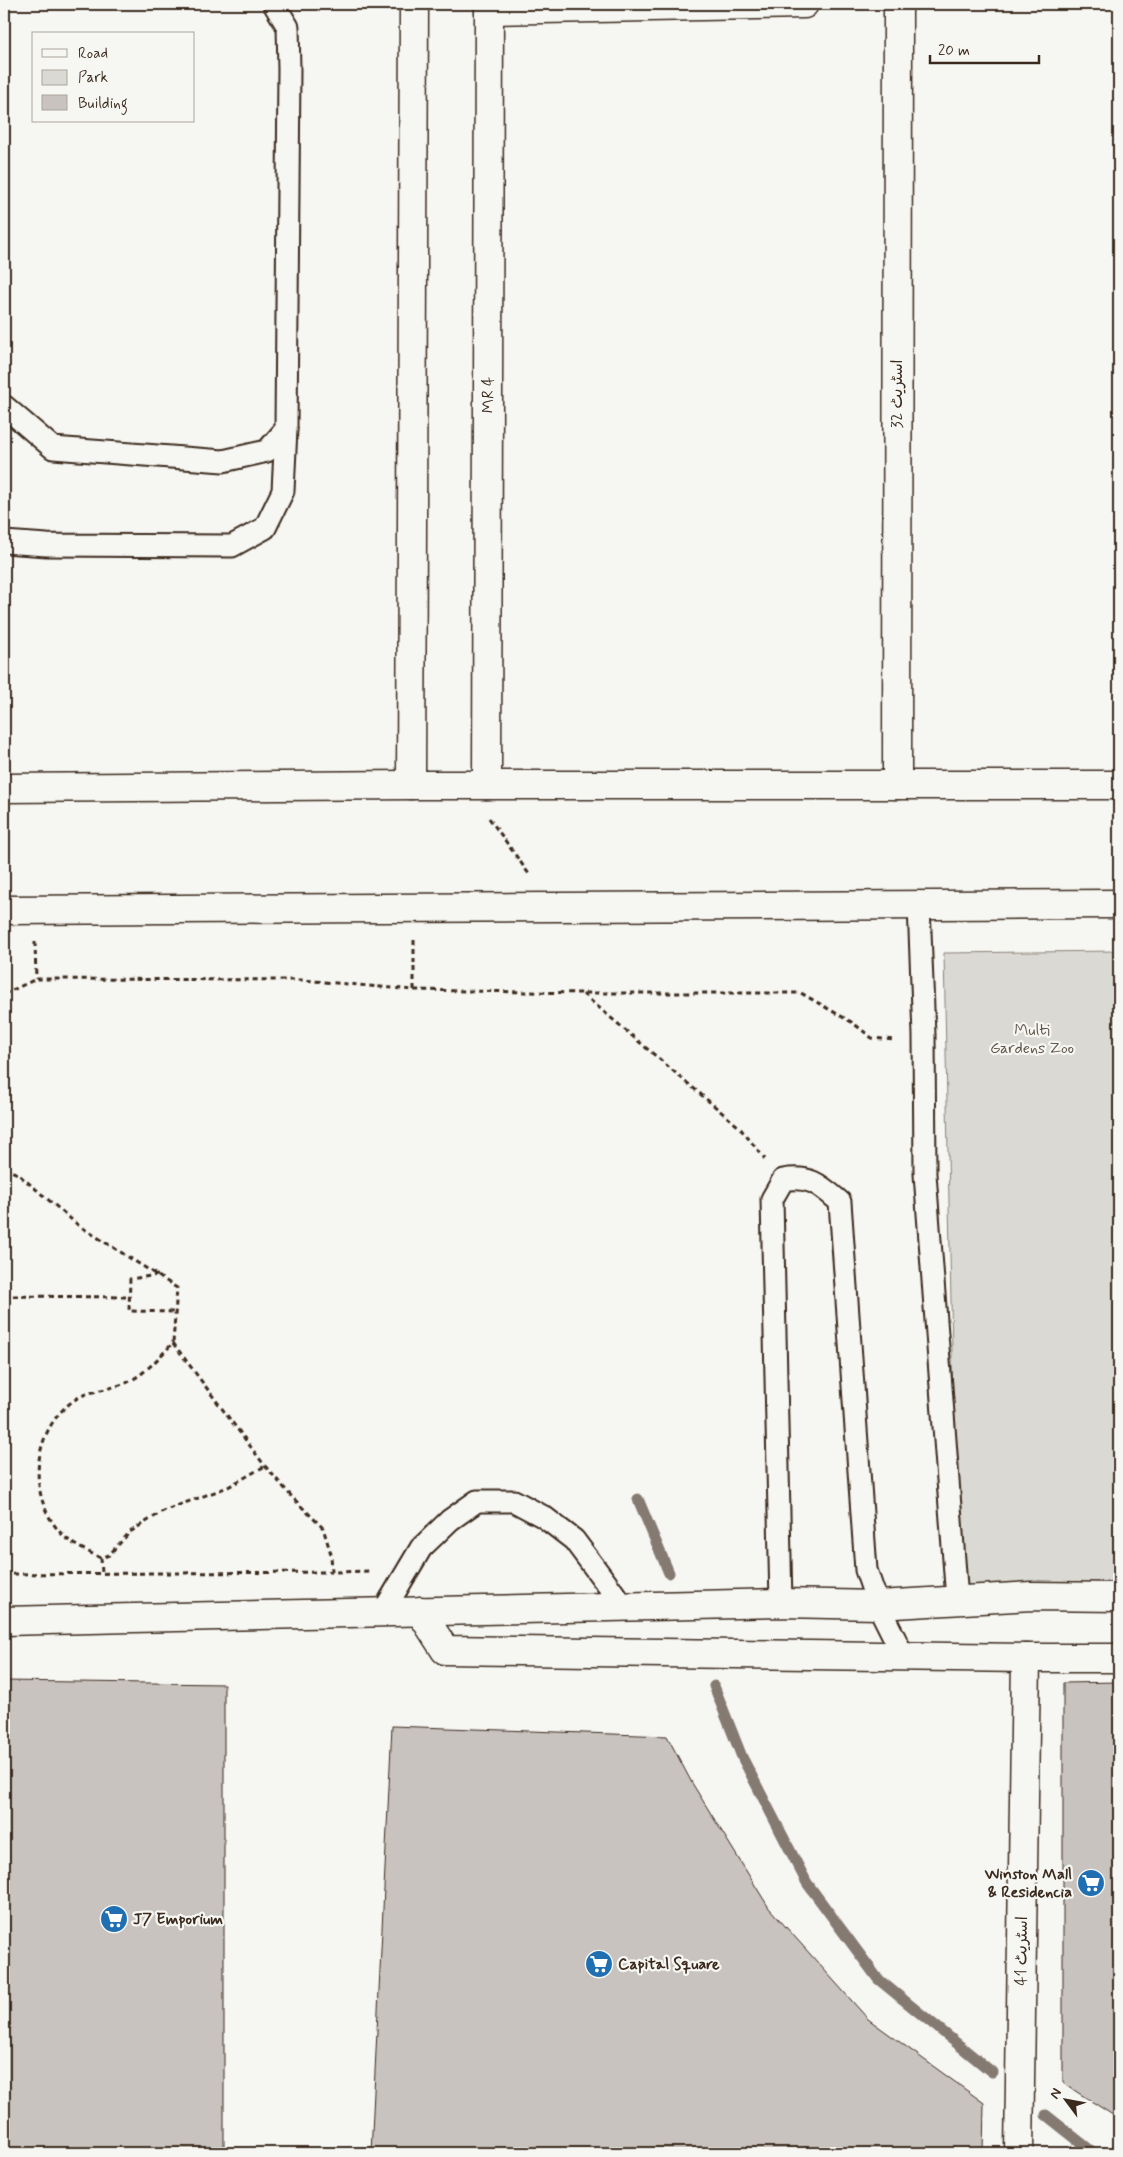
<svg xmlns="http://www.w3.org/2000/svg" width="1123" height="2157" font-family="Mynerve,'Playpen Sans Arabic',sans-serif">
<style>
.green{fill:#dad9d3;stroke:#8a8278}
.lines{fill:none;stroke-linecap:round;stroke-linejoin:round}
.stream{stroke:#857a71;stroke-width:11}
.building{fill:#c8c3be;stroke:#3b2a1e}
.service-casing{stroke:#3b2a1e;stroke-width:25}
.minor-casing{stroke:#3b2a1e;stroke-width:31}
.tertiary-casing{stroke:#3b2a1e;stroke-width:31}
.path{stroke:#3b2a1e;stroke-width:3;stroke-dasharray:5 4;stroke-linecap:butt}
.service{stroke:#f6f6f2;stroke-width:21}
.minor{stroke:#f6f6f2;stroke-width:28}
.tertiary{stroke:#f6f6f2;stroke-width:28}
.labels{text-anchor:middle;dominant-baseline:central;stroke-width:4.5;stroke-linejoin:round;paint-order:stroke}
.street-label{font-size:16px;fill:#3b2a1e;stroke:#f6f6f2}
.park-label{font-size:16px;fill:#63564b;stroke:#f6f6f2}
.poi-label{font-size:16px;font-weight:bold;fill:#3b2a1e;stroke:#f6f6f2;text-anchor:start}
</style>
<rect width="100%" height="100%" fill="#f6f6f2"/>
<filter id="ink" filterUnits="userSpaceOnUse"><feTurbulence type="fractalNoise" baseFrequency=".02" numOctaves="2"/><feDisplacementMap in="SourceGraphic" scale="10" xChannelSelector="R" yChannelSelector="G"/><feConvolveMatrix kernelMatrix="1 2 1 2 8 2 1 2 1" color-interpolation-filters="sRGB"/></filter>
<g filter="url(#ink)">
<!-- green -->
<path class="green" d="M1119 951V1601L957 1600 944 953Z"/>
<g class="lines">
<!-- stream -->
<g class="stream">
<path d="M638 1499 669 1573"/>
<path d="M714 1686 742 1757 807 1883 878 1979 992 2072"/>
<path d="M1046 2115 1094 2153"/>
</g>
</g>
<!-- building -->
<g class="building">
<path d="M4 1681 224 1684V2153H4Z"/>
<path d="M1119 1682V2119L1063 2083V1683Z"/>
<path d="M392 1726 667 1736 692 1783 769 1908 868 2019 984 2103 983 2153H371Z"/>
</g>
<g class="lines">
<!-- service casing -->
<g class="service-casing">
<g id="service">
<path d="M4 406 53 448 223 461 267 451 286 429 289 69 288 27 274 4"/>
<path d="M4 542 47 545 232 546 265 528 283 491 286 429"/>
<path d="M919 905 924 1035 925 1174 957 1600"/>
<path d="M781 1603 772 1199 783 1180C810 1175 820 1185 840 1202L866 1570 878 1605 904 1657"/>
<path d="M383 1612 421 1548 450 1520 477 1501H514L544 1517 574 1540 624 1607"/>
</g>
</g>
<!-- minor casing -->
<g class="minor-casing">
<g id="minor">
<path d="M489 10 804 4"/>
<path d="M897 785 898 4"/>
<path d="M1019 2153 1026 1658"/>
</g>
</g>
<!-- tertiary casing -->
<g class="tertiary-casing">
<g id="tertiary">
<path d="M411 785 414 4"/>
<path id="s1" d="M487 785 489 4"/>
<path d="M4 788 411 785H1119"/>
<path d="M4 910 1119 904"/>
<path d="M420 1611 445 1650 1026 1658H1119"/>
<path d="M4 1621 781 1603 878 1605 1031 1596 1119 1597"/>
</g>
</g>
<!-- path -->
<g class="path">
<path d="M489 818 529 874"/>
<path d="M35 942 36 979"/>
<path d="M414 990V940"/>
<path d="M4 994 36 979 303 980 414 990 582 993H801L853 1023 872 1038 894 1040"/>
<path d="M583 994 739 1127 765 1159"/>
<path d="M4 1168 18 1174 78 1225 177 1288 173 1343C158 1358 143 1377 123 1384 108 1390 90 1390 76 1399 28 1430 25 1508 71 1542 79 1548 91 1553 101 1558L109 1555 130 1532 163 1511 228 1487 265 1466"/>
<path d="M158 1275 130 1279 129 1311 175 1312"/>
<path d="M4 1296 129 1297"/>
<path d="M173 1343 265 1466 293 1498 323 1528 331 1554 332 1572 372 1571"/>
<path d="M101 1558 102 1573"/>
<path d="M4 1574 332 1572"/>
</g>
<!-- service -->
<use href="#service" class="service"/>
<!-- minor -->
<use href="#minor" class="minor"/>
<!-- tertiary -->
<use href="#tertiary" class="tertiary"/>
</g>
</g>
<!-- icons -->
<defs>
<g id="supermarket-disc" transform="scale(1.4375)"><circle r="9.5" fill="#1f6fb2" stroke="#f6f6f2"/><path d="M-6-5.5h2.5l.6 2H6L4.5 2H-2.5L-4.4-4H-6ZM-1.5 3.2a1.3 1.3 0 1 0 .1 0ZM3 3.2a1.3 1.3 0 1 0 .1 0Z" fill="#fff"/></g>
</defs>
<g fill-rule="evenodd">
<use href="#supermarket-disc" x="1091" y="1883"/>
<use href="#supermarket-disc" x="114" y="1919"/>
<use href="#supermarket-disc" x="599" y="1964"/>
</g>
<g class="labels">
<!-- street labels -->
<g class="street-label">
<text stroke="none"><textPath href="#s1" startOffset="390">MR 4</textPath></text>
<text transform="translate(897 394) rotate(-90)">اسٹریٹ 32</text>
<text transform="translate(1022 1951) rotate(-89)">اسٹریٹ 41</text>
</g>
<!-- park labels -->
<g class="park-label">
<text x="1032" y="1030">Multi<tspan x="1032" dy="18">Gardens Zoo</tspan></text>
</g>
<!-- poi labels -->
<g class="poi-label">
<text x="1072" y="1874" text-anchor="end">Winston Mall<tspan x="1072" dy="18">&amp; Residencia</tspan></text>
<text x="133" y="1919">J7 Emporium</text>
<text x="618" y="1964">Capital Square</text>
</g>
</g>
<!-- margin -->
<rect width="1123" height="2157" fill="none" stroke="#f6f6f2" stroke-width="20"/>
<rect x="10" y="10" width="1103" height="2137" fill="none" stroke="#3b2a1e" stroke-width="2" filter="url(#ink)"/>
<!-- legend -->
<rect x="32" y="32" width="162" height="90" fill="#f6f6f2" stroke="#aba49d"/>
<rect x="42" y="49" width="25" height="8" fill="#f6f6f2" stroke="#aba49d"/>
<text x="78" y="58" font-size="15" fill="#3b2a1e">Road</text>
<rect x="42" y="70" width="25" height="15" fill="#dad9d3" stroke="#aba49d"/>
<text x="78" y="82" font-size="15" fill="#3b2a1e">Park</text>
<rect x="42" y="95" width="25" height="15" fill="#c8c3be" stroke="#aba49d"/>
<text x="78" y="108" font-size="15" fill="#3b2a1e">Building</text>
<!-- north arrow -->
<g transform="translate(1066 2100) rotate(302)" stroke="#f6f6f2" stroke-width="4" paint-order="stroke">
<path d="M0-4L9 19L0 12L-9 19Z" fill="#3b2a1e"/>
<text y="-8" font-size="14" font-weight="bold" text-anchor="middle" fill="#3b2a1e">N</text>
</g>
<!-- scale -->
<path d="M930 55v8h109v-8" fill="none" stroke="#3b2a1e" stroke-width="2.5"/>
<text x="938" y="55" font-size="15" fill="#3b2a1e" stroke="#f6f6f2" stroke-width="4" paint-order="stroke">20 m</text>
</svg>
